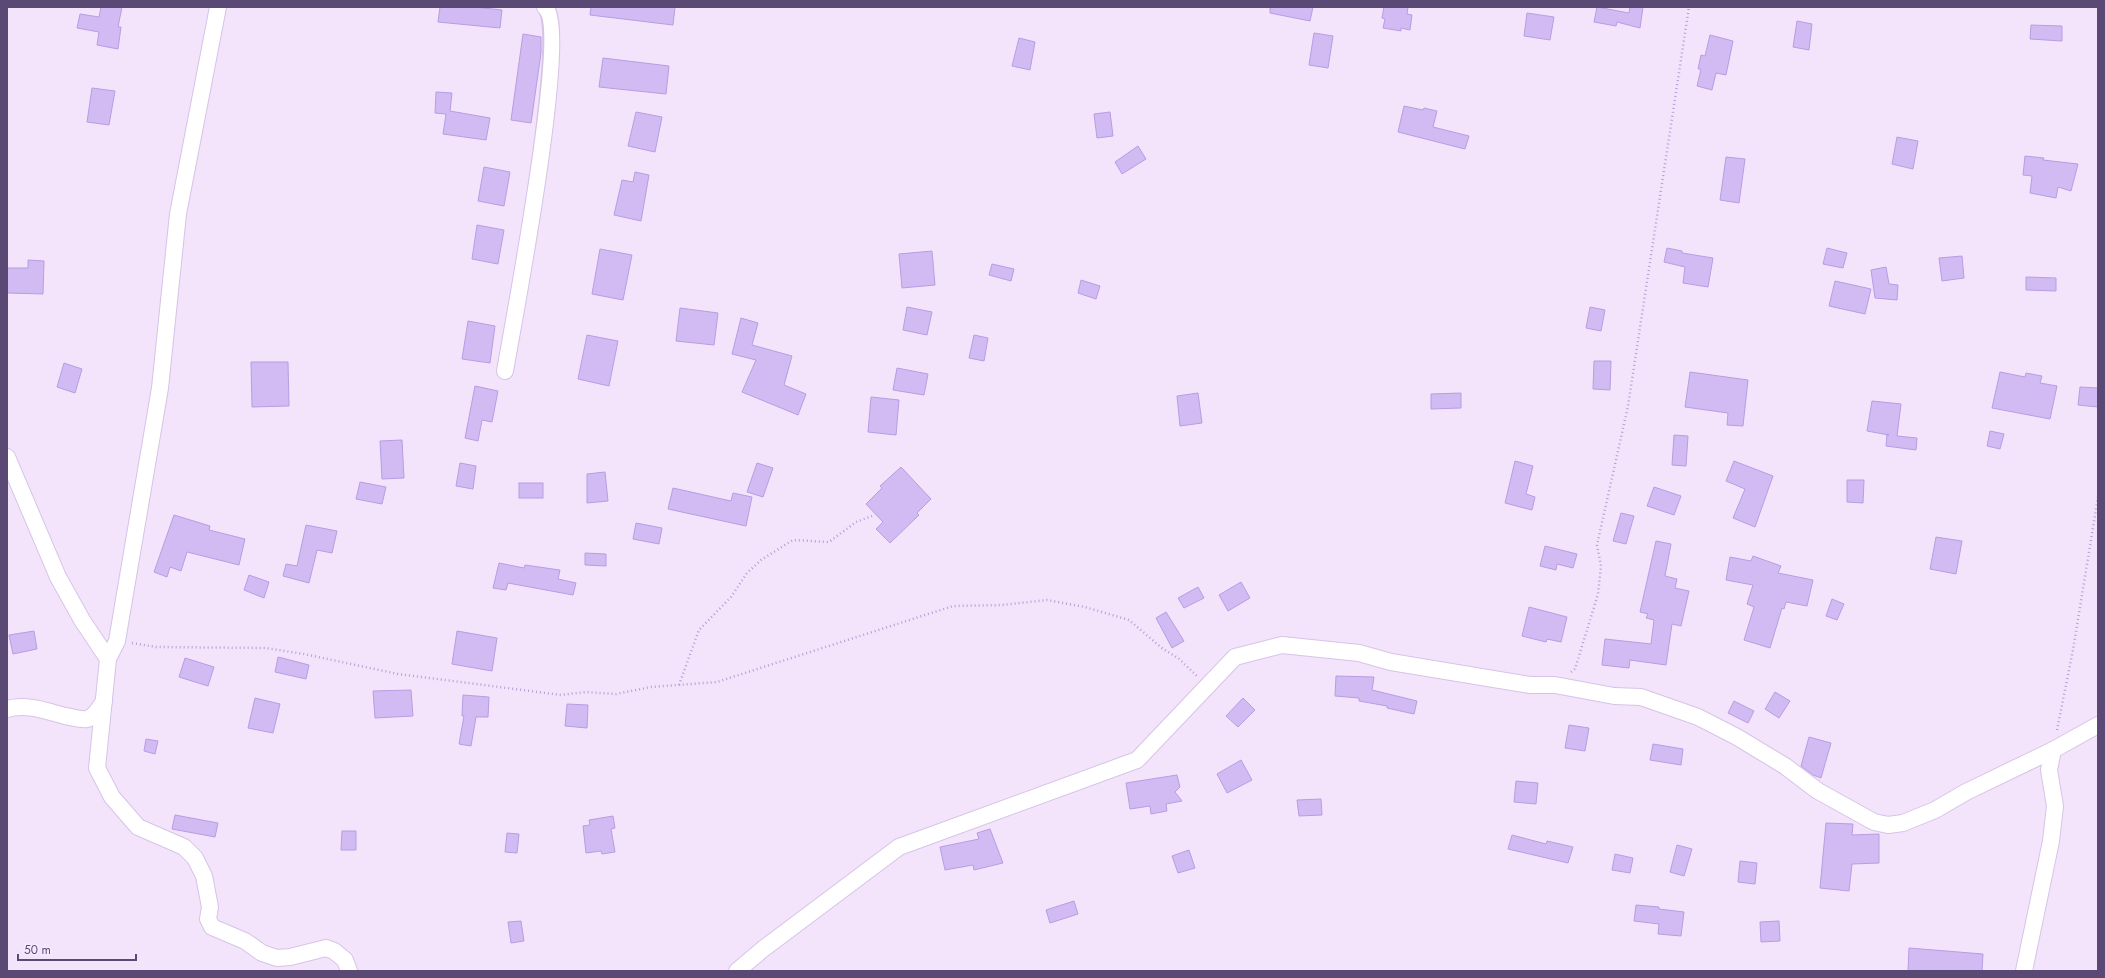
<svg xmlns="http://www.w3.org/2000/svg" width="2105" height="978" font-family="Jost,sans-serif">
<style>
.building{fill:#d2bbf2;stroke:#b99ce4}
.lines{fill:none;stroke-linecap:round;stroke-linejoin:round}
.minor-casing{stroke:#d5c4e6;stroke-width:18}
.path{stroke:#b69ed6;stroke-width:2.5;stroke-dasharray:1 3;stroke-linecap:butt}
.minor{stroke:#fff;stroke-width:16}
</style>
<rect width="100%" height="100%" fill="#f3e4fc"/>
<!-- building -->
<g class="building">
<path d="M101 7H122L118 27H121L118 49 97 45 99 32 77 28 80 14 99 17Z"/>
<path d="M440 7H474L502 10 500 28 438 22Z"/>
<path d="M591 7H675L673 25 590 15Z"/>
<path d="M1270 7H1313L1310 21 1270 13Z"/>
<path d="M1384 7H1408L1407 14 1412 15 1410 30 1401 28V31L1383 28 1385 19 1382 18Z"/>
<path d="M1597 7 1629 13 1630 7H1643L1640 28 1617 22 1616 26 1594 22Z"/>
<path d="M1527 13 1554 17 1550 40 1524 36Z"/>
<path d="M1797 21 1812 24 1809 50 1793 47Z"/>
<path d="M2031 25 2062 26V41L2030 39Z"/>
<path d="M1314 33 1333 36 1328 68 1309 65Z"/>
<path d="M523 34 541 37V53L531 123 511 120Z"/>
<path d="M1710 35 1733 41 1726 75 1716 73 1712 90 1697 86 1701 69H1698L1701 55 1705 56Z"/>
<path d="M1019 38 1035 42 1030 70 1012 66Z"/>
<path d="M603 58 669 66 666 94 599 87Z"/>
<path d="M92 88 115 91 109 125 87 122Z"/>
<path d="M436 92 452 93 450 111 490 118 486 140 443 134 446 114 435 113Z"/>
<path d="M1404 106 1423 110 1424 108 1437 111 1433 127 1469 136 1465 149 1398 132Z"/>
<path d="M636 112 662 117 655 152 628 146Z"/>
<path d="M1110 112 1113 136 1097 138 1094 114Z"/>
<path d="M1897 137 1918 141 1913 169 1892 164Z"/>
<path d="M1138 146 1146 159 1122 174 1115 162Z"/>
<path d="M2025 156 2044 158 2043 160 2078 164 2071 191 2058 187 2056 198 2030 193 2032 176 2023 175Z"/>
<path d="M1726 157 1745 159 1739 203 1720 200Z"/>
<path d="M484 167 510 172 504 206 478 201Z"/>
<path d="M635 172 649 175 641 221 614 215 622 180 633 182Z"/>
<path d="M477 225 504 230 498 264 472 259Z"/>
<path d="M1667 248 1682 251V253L1713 258 1708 287 1683 283 1685 267 1664 262Z"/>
<path d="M1827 248 1847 253 1843 268 1823 264Z"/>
<path d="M600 249 632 255 623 300 592 294Z"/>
<path d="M932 251 935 285 902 288 899 254Z"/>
<path d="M1962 256 1964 278 1942 281 1939 258Z"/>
<path d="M28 260 44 261 43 294 7 293V268H28Z"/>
<path d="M992 264 1014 269 1011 281 989 275Z"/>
<path d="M1886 267 1889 284 1898 285 1897 300 1875 298 1871 270Z"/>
<path d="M2026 277 2056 278V291L2026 290Z"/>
<path d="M1081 280 1100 286 1096 299 1078 293Z"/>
<path d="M1835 281 1871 289 1865 314 1829 306Z"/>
<path d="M907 307 932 312 927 335 903 330Z"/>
<path d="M1590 307 1605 310 1601 331 1586 328Z"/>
<path d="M680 308 718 313 714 345 676 341Z"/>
<path d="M741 318 758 323 752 345 792 356 784 385 806 394 798 415 742 392 756 360 732 354Z"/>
<path d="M468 321 495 326 490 363 462 359Z"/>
<path d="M587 335 618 341 609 386 578 379Z"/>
<path d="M974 335 988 338 984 361 969 358Z"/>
<path d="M1594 361H1611L1610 390 1593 389Z"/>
<path d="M251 362H288L289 406 252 407Z"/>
<path d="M64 363 82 369 75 393 57 387Z"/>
<path d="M897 368 928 374 924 395 893 390Z"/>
<path d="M1690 372 1748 380 1743 426 1727 425 1728 413 1685 407Z"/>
<path d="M2000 372 2025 377 2026 373 2042 376 2040 383 2057 386 2050 419 1992 408Z"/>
<path d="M475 386 498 391 492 422 482 420 478 441 465 438Z"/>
<path d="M2080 387 2098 388V407L2078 405Z"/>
<path d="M1198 393 1202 423 1180 426 1177 396Z"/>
<path d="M1461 393V408L1431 409V394Z"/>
<path d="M871 397 899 400 896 435 868 432Z"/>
<path d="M1872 401 1901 404 1897 436 1917 438 1916 450 1886 446 1887 434 1889 435 1867 431Z"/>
<path d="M1990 431 2004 434 2000 449 1987 446Z"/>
<path d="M1674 435 1688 436 1686 466 1672 465Z"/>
<path d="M402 440 404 478 382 479 380 441Z"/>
<path d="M1515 461 1533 466 1526 494 1535 497 1532 510 1505 503Z"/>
<path d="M1734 461 1773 476 1755 527 1733 518 1745 489 1726 481Z"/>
<path d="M460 463 476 466 473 489 456 486Z"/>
<path d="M757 463 773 468 763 497 747 492Z"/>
<path d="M901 467 931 499 917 513 919 515 890 543 876 529 883 522 866 504 882 488 880 486Z"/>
<path d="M605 472 608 501 587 503V474Z"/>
<path d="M1847 480H1864L1863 503 1847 502Z"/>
<path d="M360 482 386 487 382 504 356 499Z"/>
<rect x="519" y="483" width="24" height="15"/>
<path d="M1654 487 1681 496 1674 515 1647 506Z"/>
<path d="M673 488 731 501 733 493 752 497 746 526 668 509Z"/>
<path d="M1621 513 1634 516 1626 544 1613 541Z"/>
<path d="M174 515 210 526 209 530 245 539 239 565 187 552 181 571 170 567 167 577 154 572Z"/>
<path d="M636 523 662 528 659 544 633 539Z"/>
<path d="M306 525 337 531 332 553 317 550 309 583 283 576 286 564 297 566Z"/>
<path d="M1936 537 1962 541 1956 574 1930 569Z"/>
<path d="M1656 541 1671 544 1665 576 1677 579 1675 588 1689 591 1681 626 1672 624 1666 665 1630 660 1629 668 1602 665 1605 639 1651 644 1654 620 1646 618 1648 614 1640 612Z"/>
<path d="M1545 546 1577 554 1573 568 1557 564 1556 570 1540 566Z"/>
<path d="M585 553 606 554V566L585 565Z"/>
<path d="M1753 556 1781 566 1778 573 1813 580 1807 606 1786 602 1784 609 1782 608 1770 648 1744 640 1754 607 1747 604 1753 585 1726 580 1730 557 1751 561Z"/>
<path d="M499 563 524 568 525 565 560 570 558 579 576 583 573 595 508 583 506 590 493 588Z"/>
<path d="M249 575 269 582 264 598 244 590Z"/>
<path d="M1241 582 1250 598 1228 611 1219 595Z"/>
<path d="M1198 587 1204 598 1184 608 1178 598Z"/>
<path d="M1832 599 1844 604 1837 620 1826 616Z"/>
<path d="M1529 607 1567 617 1561 642 1547 639 1546 642 1522 636Z"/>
<path d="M1166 612 1184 641 1172 648 1156 618Z"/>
<path d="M34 631 37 649 13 654 9 635Z"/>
<path d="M457 631 497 638 492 671 452 664Z"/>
<path d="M278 657 309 665 306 679 275 672Z"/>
<path d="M185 658 214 667 208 686 179 677Z"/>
<path d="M1336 676 1374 677 1372 690 1417 701 1414 714 1387 708V706L1359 701V698L1335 696Z"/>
<path d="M411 690 413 716 375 718 373 691Z"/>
<path d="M1775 692 1790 701 1779 718 1765 709Z"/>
<path d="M463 695 489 697 488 717H476L471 746 459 744 464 716H462Z"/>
<path d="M255 698 280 704 273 733 248 728Z"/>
<path d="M1243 698 1255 710 1238 727 1226 716Z"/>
<path d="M1734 701 1754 711 1748 723 1728 713Z"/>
<path d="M567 704 588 705 587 728 565 726Z"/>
<path d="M1569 725 1589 728 1585 751 1565 748Z"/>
<path d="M1809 737 1831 743 1821 778 1813 775 1801 766Z"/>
<path d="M146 739 158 741 155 754 144 751Z"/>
<path d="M1653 744 1683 749 1681 765 1650 760Z"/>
<path d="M1241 760 1252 780 1227 793 1217 774Z"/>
<path d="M1177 775 1180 787 1175 792 1182 801 1166 804 1167 811 1151 814 1150 806 1130 809 1126 783Z"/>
<path d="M1516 781 1538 783 1536 804 1514 802Z"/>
<path d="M1321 799 1322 815 1299 816 1297 800Z"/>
<path d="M175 815 218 823 215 837 172 829Z"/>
<path d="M613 816 615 828 611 829 615 852 602 854 601 851 586 853 583 826 590 825 589 820Z"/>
<path d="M1826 823 1853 824 1852 835 1879 834V863L1852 864 1849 891 1820 888Z"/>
<path d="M990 829 1003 863 974 870 973 865 945 870 940 847 979 839 977 833Z"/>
<path d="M342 831H356V850H341Z"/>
<path d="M507 833 519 834 517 853 505 852Z"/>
<path d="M1512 835 1546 844 1547 841 1573 847 1568 863 1508 849Z"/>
<path d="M1677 845 1692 849 1684 876 1670 872Z"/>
<path d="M1189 850 1195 868 1178 873 1172 856Z"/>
<path d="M1615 854 1633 858 1630 873 1612 870Z"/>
<path d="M1740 861 1757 863 1755 884 1738 882Z"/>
<path d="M1074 901 1078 914 1050 923 1046 910Z"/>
<path d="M1636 905 1659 907V909L1684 912 1681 936 1658 934 1659 924 1634 921Z"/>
<path d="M521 921 524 941 511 943 508 922Z"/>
<path d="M1779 921 1780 941 1761 942 1760 922Z"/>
<path d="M1909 948 1983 954 1982 971H1908Z"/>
</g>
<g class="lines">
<!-- minor casing -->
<g class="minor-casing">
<g id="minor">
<path d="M505 371C513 324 570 29 545 7"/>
<path d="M7 457 58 577 82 620 108 659 97 768 112 797 138 827 184 847 195 858 204 876 210 907 208 919 212 927 245 941 262 953 277 958 290 957 326 948 334 951 345 960 349 971"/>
<path d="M108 659 117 641 160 388 178 214 218 7"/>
<path d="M7 709C26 703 46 711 65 716 72 717 80 720 87 719 95 717 100 707 104 701"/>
<path d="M737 971 763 949 899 847 1137 760 1235 657 1282 645 1359 653 1391 662 1530 685H1555L1614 696 1641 697 1698 717 1737 737 1785 766 1818 791 1874 822 1888 825 1903 823 1935 810 1966 792 2053 750"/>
<path d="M2024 971 2051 841 2055 806 2049 770 2053 750 2098 725"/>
</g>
</g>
<!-- path -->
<g class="path">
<path d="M132 643 156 647 266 648 304 654 398 674 445 680 561 695 586 692 616 694 651 687 717 682 953 606 1002 605 1047 600 1085 607 1129 620 1163 649 1178 658 1197 676"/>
<path d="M1571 672 1575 669 1598 594 1601 566 1597 545 1628 406 1689 7"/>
<path d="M679 685 699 630 731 597 747 573 761 560 793 540 829 542 856 522 875 515"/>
<path d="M2057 730 2073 650 2098 497"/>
</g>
<!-- minor -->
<use href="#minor" class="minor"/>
</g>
<!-- border -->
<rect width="2105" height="978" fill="none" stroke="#5a4974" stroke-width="16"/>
<!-- scale -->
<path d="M18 954v6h118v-6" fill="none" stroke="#5a4974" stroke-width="2"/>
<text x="24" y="954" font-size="12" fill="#5a4974" stroke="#f7eaff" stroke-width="3" paint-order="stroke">50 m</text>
</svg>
